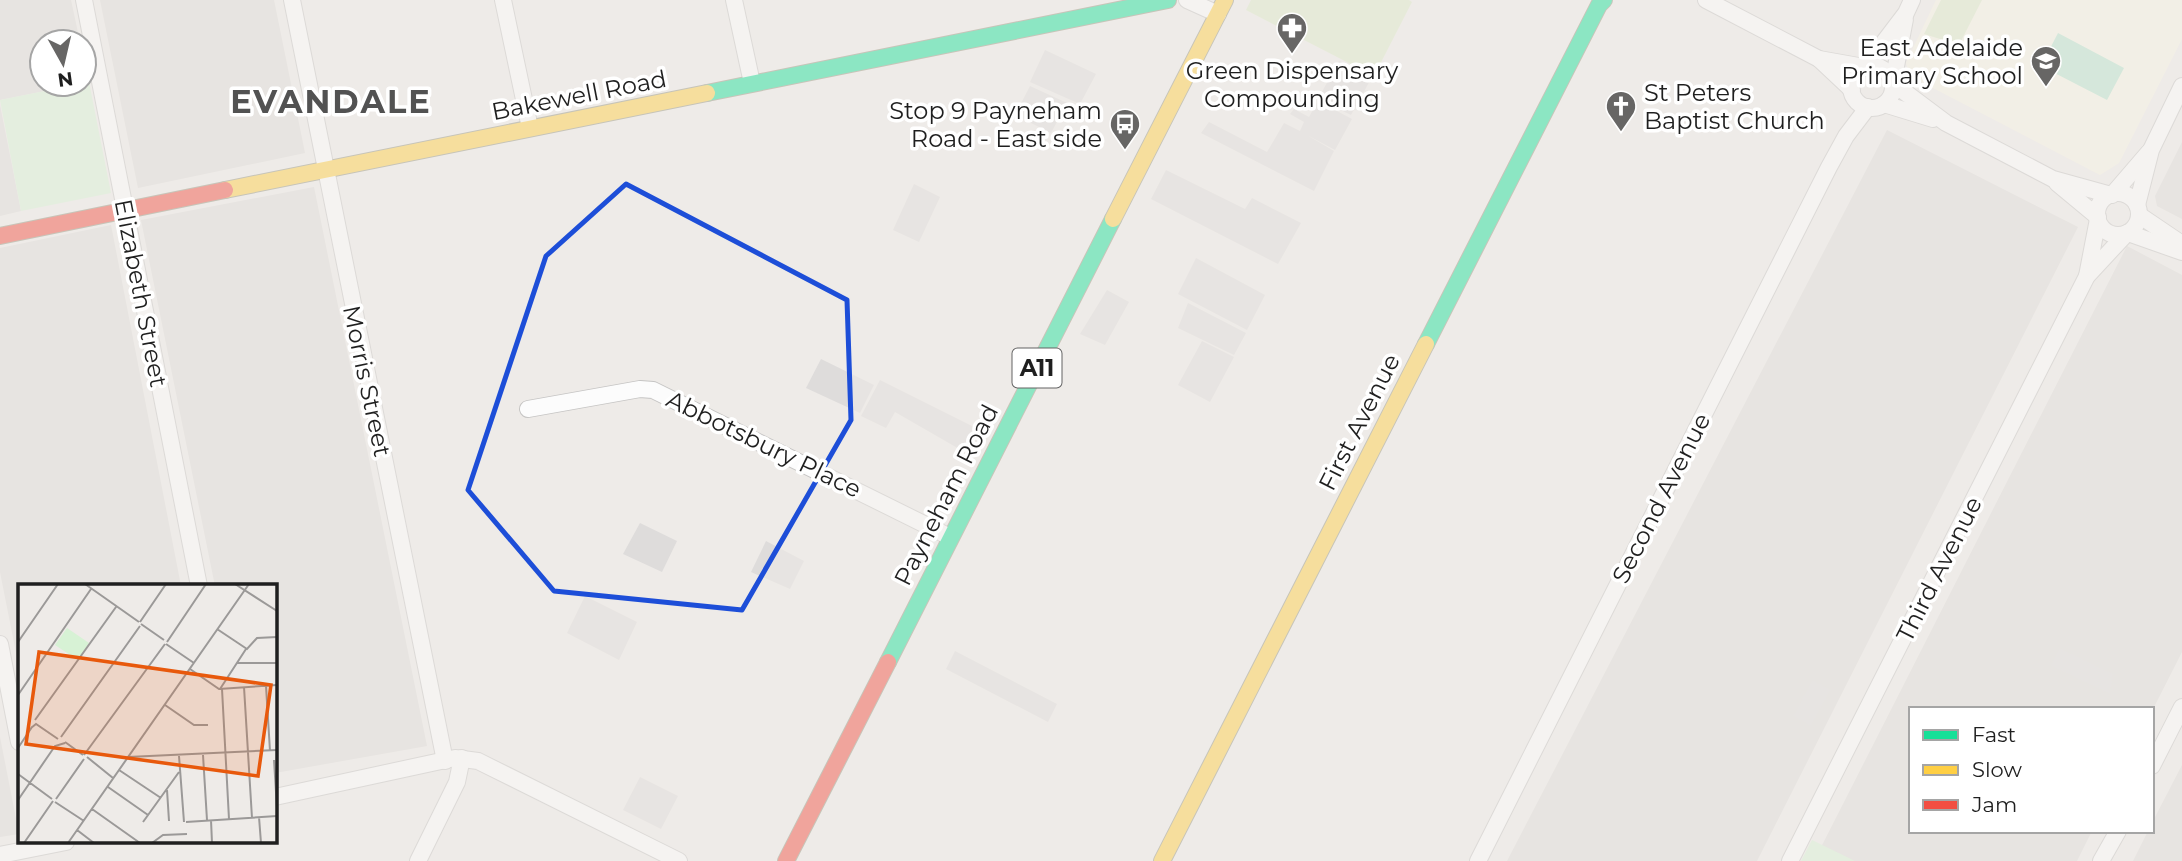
<svg xmlns="http://www.w3.org/2000/svg" width="2182" height="861" font-family="Montserrat,sans-serif">
<style>
.residential{fill:#dddbd9}
.education{fill:#f7f4e4}
.grass{fill:#dce9c8}
.park{fill:#d7f2d5}
.pitch{fill:#b5e3cc}
.parking{fill:#dedcdb}
.lines{fill:none;stroke-linecap:round;stroke-linejoin:round}
.street-casing{stroke:#c6c5c4;stroke-width:18}
.fast-casing{stroke:#979680;stroke-width:18}
.slow-casing{stroke:#979680;stroke-width:18}
.jam-casing{stroke:#979680;stroke-width:18}
.street{stroke:#fcfcfc;stroke-width:16}
.fast{stroke:#16e098;stroke-width:16}
.slow{stroke:#ffcf43;stroke-width:16}
.jam{stroke:#f24e42;stroke-width:16}
.marked{fill:none;stroke:#1d4ed8;stroke-width:5;stroke-linejoin:round}
.labels{text-anchor:middle;dominant-baseline:central;stroke-width:7;stroke-linejoin:round;paint-order:stroke}
.shield{fill:#fff;stroke:#626262;stroke-width:2}
.shield-label{font-size:23px;font-weight:bold;fill:#1f1f1f}
.poi-label{font-size:24px;fill:#1f1f1f;stroke:#fff;text-anchor:end}
.street-label{font-size:24px;fill:#1f1f1f;stroke:#fff}
.district-label{font-size:32px;font-weight:bold;letter-spacing:2px;fill:#525252;stroke:#fff}
.inset-road{fill:none;stroke:#9b9998;stroke-width:2}
.view{fill:#e8590c;fill-opacity:0.15;stroke:#e8590c;stroke-width:3.5}
.inset-edge{fill:none;stroke:#1f1f1f;stroke-width:3.5}
</style>
<rect width="100%" height="100%" fill="#eeebe8"/>
<!-- residential -->
<g class="residential">
<path d="M0 0H71L80 42H42V84H80L0 100Z"/>
<path d="M100 0H274L305 153 138 188Z"/>
<path d="M0 105 21 211 0 216Z"/>
<path d="M1887 130 2078 227 1757 861H1507Z"/>
<path d="M2182 142V219L2157 206 2155 196Z"/>
<path d="M314 187 427 746 275 773V586H215L141 220Z"/>
<path d="M111 225 181 586H19V668L0 572V248Z"/>
<path d="M2127 246 2182 275V652L2152 711V709H1911V831H2092L2077 861H1814Z"/>
<path d="M0 737 19 834 0 837Z"/>
<path d="M2182 765V861H2133L2148 831H2152V823Z"/>
</g>
<!-- education -->
<path class="education" d="M1936 0H2182V39L2119 163 2100 175 1910 76 1906 63Z"/>
<!-- grass -->
<g class="grass">
<path d="M1251 0H1409L1412 2 1374 76 1246 10Z"/>
<path d="M1941 0H1982L1959 45 1924 34Z"/>
</g>
<!-- park -->
<g class="park">
<path d="M89 82 111 193 21 211 0 100Z"/>
<path d="M1812 840 1855 861H1801Z"/>
</g>
<!-- pitch -->
<path class="pitch" d="M2058 33 2124 68 2107 100 2041 66Z"/>
<!-- parking -->
<g class="parking">
<path d="M1045 50 1096 74 1080 104 1030 82Z"/>
<path d="M1339 61 1372 77 1351 115 1318 99Z"/>
<path d="M1030 86 1067 103 1051 133 1015 115Z"/>
<path d="M1318 101 1352 119 1335 150 1307 135 1334 151 1314 191 1201 133 1209 122 1267 152 1284 123 1300 131 1304 122 1290 114 1294 109 1309 117Z"/>
<path d="M1166 170 1245 209 1252 198 1301 223 1278 264 1151 199Z"/>
<path d="M914 184 940 197 919 242 893 230Z"/>
<path d="M1196 258 1265 295 1247 330 1178 294Z"/>
<path d="M1107 290 1129 302 1105 345 1080 334Z"/>
<path d="M1188 303 1246 333 1234 355 1178 328Z"/>
<path d="M1202 341 1234 357 1210 402 1178 385Z"/>
<path d="M821 359 874 385 860 413 806 388Z"/>
<path d="M880 380 974 427 961 450 895 412 886 428 861 416Z"/>
<path d="M640 523 677 541 662 572 623 554Z"/>
<path d="M766 541 804 561 790 589 751 572Z"/>
<path d="M585 596 637 622 619 660 567 633Z"/>
<path d="M2060 648 2113 674 2110 694 2051 666Z"/>
<path d="M955 651 1057 704 1048 722 946 669Z"/>
<path d="M1812 680 1831 690 1811 726 1793 716Z"/>
<path d="M640 777 678 796 661 829 623 810Z"/>
</g>
<g class="lines">
<!-- street casing -->
<g class="street-casing">
<g id="street">
<path d="M84 0 199 586"/>
<path d="M292 0 445 761"/>
<path d="M503 0 530 128"/>
<path d="M734 0 752 83"/>
<path d="M1187 0 1218 14"/>
<path d="M1706 0 1819 59 1852 90"/>
<path d="M1819 59 1864 67"/>
<circle cx="1872" cy="87" r="21"/>
<path d="M1865 67 1906 13 1912 0"/>
<path d="M1893 82 1905 19"/>
<path d="M1894 84 1946 123 2053 179 2111 195"/>
<path d="M1884 104 1933 119"/>
<path d="M2057 183 2098 217"/>
<circle cx="2118" cy="214" r="21"/>
<path d="M2112 195 2149 152"/>
<path d="M2137 205 2151 150 2182 86"/>
<path d="M2139 215 2182 244"/>
<path d="M2128 233 2182 252"/>
<path d="M2087 276 2098 219"/>
<path d="M528 409 640 389 653 390 950 537"/>
<path d="M0 644 19 742"/>
<path d="M2152 766 2182 707"/>
<path d="M275 797 455 758 478 761 679 861"/>
<path d="M0 855 66 842"/>
<path d="M418 861 457 782 462 758"/>
<path d="M1478 861 1829 167 1846 136 1868 107"/>
<path d="M1790 861 2087 276 2127 233"/>
<path d="M2101 861 2118 831"/>
</g>
</g>
<!-- fast casing -->
<g class="fast-casing">
<g id="fast">
<path d="M707 93 1168 0"/>
<path d="M1426 344 1599 5 1604 0"/>
<path d="M888 662 1113 219"/>
</g>
</g>
<!-- slow casing -->
<g class="slow-casing">
<g id="slow">
<path d="M225 190 707 93"/>
<path d="M1113 219 1225 0"/>
<path d="M1162 861 1426 344"/>
</g>
</g>
<!-- jam casing -->
<g class="jam-casing">
<g id="jam">
<path d="M0 236 225 190"/>
<path d="M786 861 888 662"/>
</g>
</g>
<!-- street -->
<use href="#street" class="street"/>
<!-- fast -->
<use href="#fast" class="fast"/>
<!-- slow -->
<use href="#slow" class="slow"/>
<!-- jam -->
<use href="#jam" class="jam"/>
</g>
<!-- marked area -->
<path d="M0 0H2182V861H0ZM626 184 847 300 851 420 742 610 554 591 468 490 546 256Z" fill="#eeebe8" fill-opacity=".55" fill-rule="evenodd"/>
<path class="marked" d="M626 184 847 300 851 420 742 610 554 591 468 490 546 256Z"/>
<!-- icons -->
<defs>
<g id="pharmacy-pin" transform="scale(1.575)"><path d="M0 17L-7.5 6A9.5 9.5 0 1 1 7.5 6Z" fill="#676665" stroke="#fff"/><path d="M-2-6h4v4h4v4h-4v4h-4v-4h-4v-4h4Z" fill="#fff"/></g>
<g id="school-pin" transform="scale(1.575)"><path d="M0 17L-7.5 6A9.5 9.5 0 1 1 7.5 6Z" fill="#676665" stroke="#fff"/><path d="M0-5L7-2L0 1L-7-2ZM-4 1L0 2.5L4 1V4Q0 6-4 4Z" fill="#fff"/></g>
<g id="church-pin" transform="scale(1.575)"><path d="M0 17L-7.5 6A9.5 9.5 0 1 1 7.5 6Z" fill="#676665" stroke="#fff"/><path d="M-1.2-6h2.4v3.5h3.3v2.4h-3.3V6h-2.4V-.1h-3.3v-2.4h3.3Z" fill="#fff"/></g>
<g id="bus-pin" transform="scale(1.575)"><path d="M0 17L-7.5 6A9.5 9.5 0 1 1 7.5 6Z" fill="#676665" stroke="#fff"/><path d="M-5-6H5V4H4V6H2V4H-2V6H-4V4H-5ZM-3.5-4V0h7V-4ZM-3.5 1.2v1.5H-2V1.2ZM2 1.2v1.5H3.5V1.2Z" fill="#fff"/></g>
</defs>
<g fill-rule="evenodd">
<use href="#pharmacy-pin" x="1292" y="28"/>
<use href="#school-pin" x="2046" y="61"/>
<use href="#church-pin" x="1621" y="106"/>
<use href="#bus-pin" x="1125" y="124"/>
</g>
<g class="labels">
<!-- shield labels -->
<rect class="shield" x="1012.5" y="348.5" width="49" height="39" rx="5"/>
<g class="shield-label">
<text x="1037" y="368">A11</text>
</g>
<!-- poi labels -->
<g class="poi-label">
<text x="2023" y="47">East Adelaide<tspan x="2023" dy="28">Primary School</tspan></text>
<text x="1292" y="70" text-anchor="middle">Green Dispensary<tspan x="1292" dy="28">Compounding</tspan></text>
<text x="1644" y="92" text-anchor="start">St Peters<tspan x="1644" dy="28">Baptist Church</tspan></text>
<text x="1102" y="110">Stop 9 Payneham<tspan x="1102" dy="28">Road - East side</tspan></text>
</g>
<!-- street labels -->
<g class="street-label">
<text transform="translate(579 95) rotate(-11)">Bakewell Road</text>
<text transform="translate(141 293) rotate(79)">Elizabeth Street</text>
<text transform="translate(367 381) rotate(78)">Morris Street</text>
<text transform="translate(1359 422) rotate(-63)">First Avenue</text>
<text transform="translate(764 444) rotate(26)">Abbotsbury Place</text>
<text transform="translate(946 495) rotate(-63)">Payneham Road</text>
<text transform="translate(1661 498) rotate(-63)">Second Avenue</text>
<text transform="translate(1939 569) rotate(-63)">Third Avenue</text>
</g>
<!-- district labels -->
<g class="district-label">
<text x="331" y="101">EVANDALE</text>
</g>
</g>
<!-- overview -->
<g transform="translate(18 584)">
<rect width="259" height="259" fill="#eeebe8"/>
<path d="M49 44 71 59 60 76 37 61Z" fill="#d7f2d5"/>
<path class="inset-road" d="M67 0 121 38M217 0 259 27M122 38 148 0M123 40 146 56M199 45 229 65 239 54 259 53M0 58 40 0M149 58 188 0M148 60 176 79M219 79H259M172 85 201 105 259 101M248 102 252 167M226 103 234 234M202 105 228 65M204 105 211 235M0 111 73 5M147 121 176 141H190M17 136 98 23M13 144 18 140 40 155M43 153 122 42M47 158 65 171M0 164 14 143M66 171 147 60M185 171 189 236M161 172 166 238M69 173 95 194M110 173 259 166M256 176 259 224M101 186 143 214M0 190 34 215M90 203 130 231M149 206 151 237M38 215 66 175M0 216 37 162 47 159M37 218 66 237M74 225 122 259M241 233 243 259M193 236 194 259M125 238 161 188M168 238 259 232M59 246 76 259M6 259 35 217M50 259 231 0M134 259 145 251 169 250"/>
<path class="view" d="M21 68 253 101 240 192 8 160Z"/>
<rect width="259" height="259" class="inset-edge"/>
</g>
<!-- legend -->
<rect x="1909" y="707" width="245" height="126" fill="#ffffff" stroke="#a5a5a5" stroke-width="2"/>
<rect x="1923" y="730" width="35" height="10" fill="#16e098" stroke="#a5a5a5" stroke-width="2"/>
<text x="1972" y="742" font-size="21" fill="#1f1f1f">Fast</text>
<rect x="1923" y="765" width="35" height="10" fill="#ffcf43" stroke="#a5a5a5" stroke-width="2"/>
<text x="1972" y="777" font-size="21" fill="#1f1f1f">Slow</text>
<rect x="1923" y="800" width="35" height="10" fill="#f24e42" stroke="#a5a5a5" stroke-width="2"/>
<text x="1972" y="812" font-size="21" fill="#1f1f1f">Jam</text>
<!-- north arrow -->
<g transform="translate(63 63) rotate(172)"><circle r="33" fill="#ffffff" stroke="#a5a5a5" stroke-width="2"/>
<path d="M0-5L12 26L0 18L-12 26Z" fill="#676665"/>
<text y="-10" font-size="19" font-weight="bold" text-anchor="middle" fill="#1f1f1f">N</text>
</g>
</svg>
